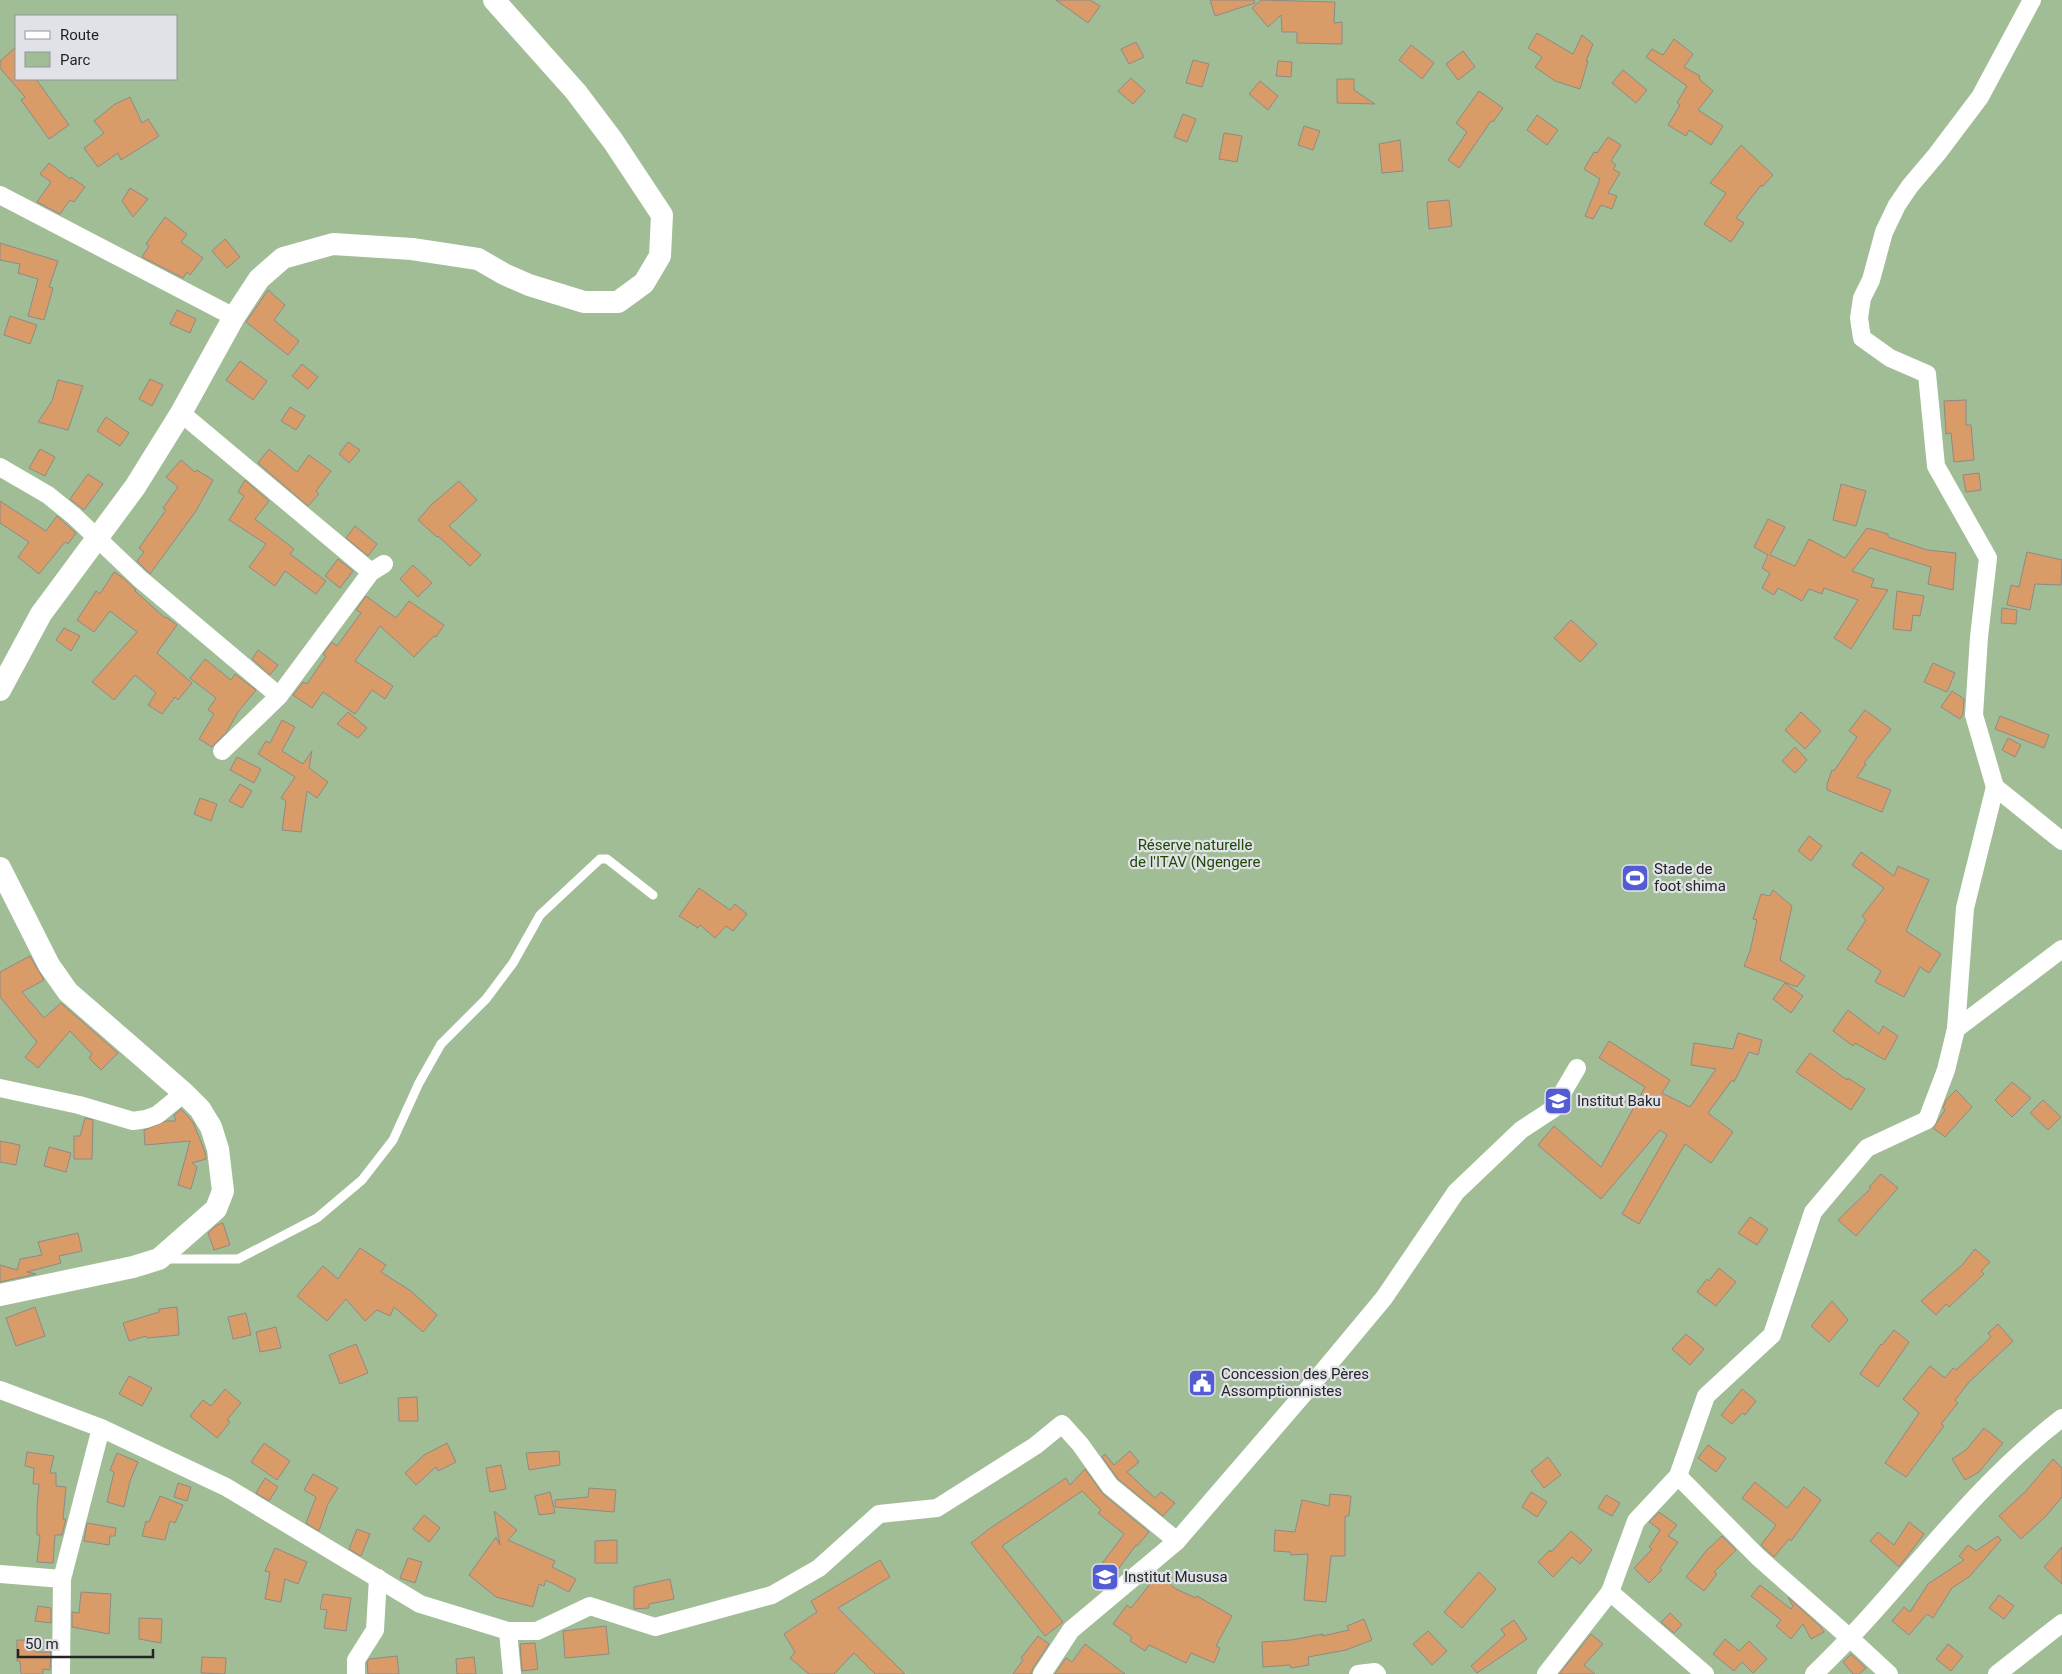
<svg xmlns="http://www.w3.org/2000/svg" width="2062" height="1674" font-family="Roboto,sans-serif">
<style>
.green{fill:#a0bd96;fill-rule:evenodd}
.building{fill:#d99b68;stroke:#8e8a87}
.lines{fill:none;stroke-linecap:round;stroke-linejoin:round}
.service{stroke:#fff;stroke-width:9}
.minor{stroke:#fff;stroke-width:18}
.tertiary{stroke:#fff;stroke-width:22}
.labels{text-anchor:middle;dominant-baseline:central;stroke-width:4.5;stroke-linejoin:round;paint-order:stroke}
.park-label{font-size:15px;fill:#1e4907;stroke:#e1e2e7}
.poi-label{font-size:15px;fill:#232425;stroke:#e1e2e7;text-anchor:start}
</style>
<rect width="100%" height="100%" fill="#e1e2e7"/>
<!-- green -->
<path class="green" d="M0 0H2062V1674H0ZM16 16H176V79H16Z"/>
<!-- building -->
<g class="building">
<path d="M1056 0H1090L1100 6 1088 23Z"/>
<path d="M1210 0H1254L1255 3 1215 16Z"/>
<path d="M1261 0 1335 2 1334 23 1342 22V44L1297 43V32H1282L1281 15 1268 27 1252 8Z"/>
<path d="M1537 33 1573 54 1582 35 1593 44 1586 61H1588L1580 89 1555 81 1535 67 1542 57 1528 48Z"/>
<path d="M1674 39 1693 54 1684 67 1700 76 1699 79 1713 91 1698 110 1723 126 1711 145 1689 130 1686 136 1668 125 1680 105 1677 103 1687 86 1646 57 1652 49 1663 55Z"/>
<path d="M1136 42 1144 57 1129 64 1121 49Z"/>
<path d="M1411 45 1434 63 1422 79 1399 60Z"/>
<path d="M16 47V79H36L69 125 49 139 21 100 25 97 0 68V61Z"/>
<path d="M1463 51 1475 67 1458 80 1446 64Z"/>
<path d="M1193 60 1209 64 1202 87 1186 83Z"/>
<path d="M1278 61 1292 62 1291 77 1276 76Z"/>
<path d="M1623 70 1647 90 1636 103 1612 83Z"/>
<path d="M1131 78 1145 91 1133 104 1118 91Z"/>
<path d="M1337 79H1354V90L1375 104 1337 103Z"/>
<path d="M1260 81 1278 96 1268 110 1249 94Z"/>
<path d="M1479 91 1503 108 1493 122 1491 121 1459 168 1448 160 1467 132 1456 123Z"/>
<path d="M130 97 142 123 148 119 159 136 121 160 118 153 98 167 84 148 104 133 94 121 115 104Z"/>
<path d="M1183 114 1196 119 1187 142 1174 137Z"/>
<path d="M1537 115 1558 130 1547 145 1527 130Z"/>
<path d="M1304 126 1320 131 1313 150 1298 145Z"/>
<path d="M1224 133 1242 136 1237 162 1219 159Z"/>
<path d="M1608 137 1621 145 1611 161 1616 165 1613 169 1620 173 1608 193 1617 196 1612 209 1601 205 1593 219 1585 216 1600 179 1584 169 1594 152 1597 153Z"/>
<path d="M1400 140 1403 171 1382 173 1379 144Z"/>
<path d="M1741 145 1773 175 1762 187 1761 185 1736 218 1744 223 1731 242 1704 224 1726 193 1710 183Z"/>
<path d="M49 163 70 179 71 177 85 187 74 202 70 200 60 214 37 202 51 182 40 174Z"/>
<path d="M130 188 148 199 133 217 122 201Z"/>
<path d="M1449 200 1452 226 1429 229 1427 202Z"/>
<path d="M165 217 187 234 181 242 203 258 190 275 187 272 183 278 142 257 149 246 146 244Z"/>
<path d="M225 239 240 257 227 268 212 251Z"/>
<path d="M0 243 58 261 49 287 53 288 44 320 28 316 38 279 18 273 20 264 0 260Z"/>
<path d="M268 290 285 305 274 320 299 341 288 355 246 322Z"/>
<path d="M177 310 196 319 190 333 170 324Z"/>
<path d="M10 316 37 325 30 344 4 335Z"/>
<path d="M240 361 267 381 253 400 226 380Z"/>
<path d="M302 364 318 377 308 389 292 376Z"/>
<path d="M150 379 163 385 152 406 139 399Z"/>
<path d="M58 380 83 386 68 430 38 422 52 401Z"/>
<path d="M1966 400V425H1971L1974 460 1954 462 1951 433 1946 434 1944 401Z"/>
<path d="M290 407 305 416 296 430 281 421Z"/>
<path d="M106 417 129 433 120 446 97 431Z"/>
<path d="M348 442 360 450 349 463 339 454Z"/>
<path d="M40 449 55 457 45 476 29 468Z"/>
<path d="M269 449 297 472 309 455 331 471 316 491 319 494 308 506 258 463Z"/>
<path d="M181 460 195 472 197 470 213 480 196 511 150 574 137 561 144 552 139 548 166 510 163 508 178 487 166 477Z"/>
<path d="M1979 473 1981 490 1966 492 1963 475Z"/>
<path d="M88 474 103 484 84 510 70 499Z"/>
<path d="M245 480 269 501 255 519 294 549 290 554 326 581 316 594 285 571 275 586 249 567 266 544 229 520 244 496 238 492Z"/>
<path d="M459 481 477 500 449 526 481 555 470 566 438 536 437 537 418 520 431 505Z"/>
<path d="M1841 484 1866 491 1856 526 1833 520Z"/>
<path d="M0 501 46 531 57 516 76 533 68 544 65 542 39 574 18 557 29 542 0 523Z"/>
<path d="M1768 519 1785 527 1770 555 1795 566 1809 539 1845 558 1867 528 1888 534V537L1927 550 1956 553 1953 590 1928 584 1931 567 1870 548 1852 571 1874 579 1871 587 1888 590 1851 649 1834 638 1858 600 1824 588 1822 594 1809 589 1802 601 1778 588 1774 595 1762 588 1770 573 1762 568 1768 555 1754 547Z"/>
<path d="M355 526 377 544 368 556 346 538Z"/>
<path d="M2027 552 2062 560 2061 585 2035 584 2030 610 2007 605 2011 585 2019 587Z"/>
<path d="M338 559 353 571 340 588 325 576Z"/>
<path d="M413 565 432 583 418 597 400 579Z"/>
<path d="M114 572 122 577 136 590 135 591 165 618 166 617 177 625 157 653 192 683 178 700 175 697 162 714 148 705 156 693 135 675 114 700 92 682 137 632 110 611 94 632 77 620 96 591 100 594Z"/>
<path d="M1897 591 1924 596 1920 616 1913 615 1911 631 1893 629Z"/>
<path d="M366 596 396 618 409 601 444 625 436 637 434 636 414 657 380 626 355 661 393 686 385 699 372 690 355 714 323 692 312 708 293 695 303 682 307 684 326 656 323 654 332 642 337 646 361 613 356 610Z"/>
<path d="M2002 608 2017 610 2016 624 2001 623Z"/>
<path d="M1571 620 1597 644 1580 662 1554 638Z"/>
<path d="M64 628 80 636 71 651 56 640Z"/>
<path d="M258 650 278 665 270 675 252 659Z"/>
<path d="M205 659 231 680 235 674 256 690 238 712 226 733 212 747 199 739 214 714 208 710 216 698 190 678Z"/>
<path d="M1933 663 1955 673 1947 692 1924 682Z"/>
<path d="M1952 691 1964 699 1963 714 1960 719 1941 707Z"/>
<path d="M1865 710 1891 729 1864 763 1866 764 1857 777 1891 790 1882 812 1827 790V784L1832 770 1834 771 1857 737 1849 731Z"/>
<path d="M348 712 367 728 358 738 337 724Z"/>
<path d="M1801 712 1821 731 1805 749 1785 730Z"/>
<path d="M2000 716 2049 735 2044 748 1995 729Z"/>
<path d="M282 720 295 727 282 751 303 764 312 751 309 768 328 782 317 798 307 791 301 832 282 830 286 801 281 798 295 777 258 754 266 741 270 743Z"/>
<path d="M2008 738 2021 745 2015 757 2002 750Z"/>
<path d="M1795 747 1807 760 1795 773 1782 761Z"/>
<path d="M237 757 261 769 254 783 230 770Z"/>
<path d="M240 784 252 791 242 808 229 801Z"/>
<path d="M200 798 217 804 211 821 194 814Z"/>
<path d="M1809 836 1822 846 1811 861 1798 851Z"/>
<path d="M1861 852 1894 876 1898 866 1929 880 1906 931 1941 954 1929 973 1920 967 1904 997 1875 982 1881 971 1847 949 1866 920 1862 916 1884 888 1852 865Z"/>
<path d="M699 888 730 910 735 904 747 914 733 931 726 926 715 938 700 925 698 928 679 916Z"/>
<path d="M1773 890 1792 906 1780 960 1805 976 1797 987 1744 966 1750 951 1757 920 1753 919 1761 894 1770 896Z"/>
<path d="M30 956 44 980 22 992 44 1018 61 1003 118 1053 101 1070 89 1058 92 1054 70 1031 38 1068 25 1057 37 1042 0 997V972Z"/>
<path d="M1785 983 1803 996 1791 1013 1773 999Z"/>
<path d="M1848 1010 1879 1034 1883 1026 1898 1036 1885 1060 1855 1043 1853 1046 1833 1031Z"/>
<path d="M1738 1033 1762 1040 1758 1055 1749 1052 1734 1082 1732 1080 1708 1113 1733 1132 1711 1163 1685 1144 1639 1224 1622 1214 1667 1135 1660 1130 1601 1199 1538 1145 1554 1126 1601 1167 1645 1087 1599 1058 1609 1041 1670 1080 1662 1093 1690 1107 1716 1069 1691 1065 1694 1043 1733 1049Z"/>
<path d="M1810 1053 1847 1080 1848 1078 1865 1089 1851 1110 1796 1072Z"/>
<path d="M2012 1082 2031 1098 2012 1117 1995 1100Z"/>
<path d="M1956 1090 1972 1107 1945 1137 1933 1128 1945 1110 1943 1108 1946 1100Z"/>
<path d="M2043 1100 2061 1117 2048 1130 2030 1113Z"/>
<path d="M181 1109 193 1122 205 1152 206 1159 192 1163 197 1167 191 1189 178 1185 190 1141 145 1145 144 1130 166 1121H176L174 1115Z"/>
<path d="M85 1118 93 1120 92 1159H74V1136H80Z"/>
<path d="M0 1141 20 1145 16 1165 0 1162Z"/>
<path d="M49 1147 71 1153 66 1172 44 1166Z"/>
<path d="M1881 1174 1898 1188 1856 1236 1838 1220 1871 1188 1869 1187Z"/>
<path d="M1750 1217 1768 1229 1757 1245 1738 1233Z"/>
<path d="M223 1223 230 1245 214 1250 208 1233 217 1225Z"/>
<path d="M78 1233 82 1251 59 1256 61 1263 27 1272 36 1274 0 1282V1265L17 1270 20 1259 42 1255 38 1242Z"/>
<path d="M360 1248 386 1265 381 1272 411 1291 437 1315 423 1332 394 1307 390 1316 377 1310 365 1321 346 1299 327 1321 297 1296 323 1266 338 1279Z"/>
<path d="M1975 1249 1990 1262 1981 1271 1984 1274 1949 1307 1946 1304 1936 1315 1921 1301 1962 1265Z"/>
<path d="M1719 1268 1736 1282 1716 1306 1697 1292 1707 1279 1709 1281Z"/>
<path d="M1832 1301 1848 1320 1829 1342 1811 1326Z"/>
<path d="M35 1307 45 1336 16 1346 6 1318Z"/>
<path d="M177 1307 179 1335 147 1338 146 1336 129 1341 123 1323 159 1312V1309Z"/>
<path d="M246 1313 251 1335 233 1339 228 1317Z"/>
<path d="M1998 1324 2013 1341 1969 1382 1955 1400 1958 1403 1941 1424 1944 1426 1906 1477 1885 1463 1919 1413 1903 1399 1930 1366 1945 1378 1953 1368 1956 1370 1991 1337 1988 1333Z"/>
<path d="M276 1327 281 1348 260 1352 256 1332Z"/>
<path d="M1894 1330 1909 1342 1878 1387 1860 1374 1881 1344 1882 1345Z"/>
<path d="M1686 1334 1704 1349 1690 1365 1672 1349Z"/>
<path d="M356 1344 368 1373 340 1384 329 1355Z"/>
<path d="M129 1376 152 1388 142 1406 119 1394Z"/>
<path d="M225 1389 241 1403 227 1420 230 1422 217 1438 190 1416 203 1400 211 1406Z"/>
<path d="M1742 1389 1756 1401 1745 1415 1742 1413 1732 1424 1721 1415Z"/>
<path d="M417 1397 418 1421H399L398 1398Z"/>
<path d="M1984 1428 2003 1443 1979 1472 1965 1480 1952 1459 1966 1450Z"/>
<path d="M264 1443 290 1461 277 1480 251 1462Z"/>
<path d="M447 1443 456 1462 438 1471 436 1467 416 1485 405 1473 424 1455Z"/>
<path d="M1708 1445 1726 1458 1716 1472 1698 1458Z"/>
<path d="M559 1451 560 1465 529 1470 526 1453Z"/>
<path d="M1130 1451 1139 1462 1127 1472 1155 1498 1161 1492 1175 1503 1163 1516 1118 1479 1102 1457 1105 1454 1114 1465Z"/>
<path d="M27 1452 54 1456 50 1473H56V1486L66 1487 63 1519H66L62 1535H55L53 1563 37 1562 40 1535H37V1507L39 1484H33L34 1468 25 1466Z"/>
<path d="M117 1453 138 1462 130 1481 124 1507 107 1502 114 1472 110 1470Z"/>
<path d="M1548 1457 1561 1475 1544 1488 1531 1471Z"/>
<path d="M2053 1459 2062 1468V1497L2046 1516 2021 1539 1999 1516 2026 1491Z"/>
<path d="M501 1465 506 1489 490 1492 486 1468Z"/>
<path d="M1085 1469 1103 1494 1149 1532 1137 1546 1136 1545 1111 1579 1098 1569 1124 1534 1098 1513 1101 1510 1082 1491 1002 1546 1063 1622 1045 1636 971 1543 989 1529 1066 1478 1070 1485Z"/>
<path d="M313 1474 338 1488 328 1504 319 1531 306 1523 316 1497 304 1490Z"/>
<path d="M265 1478 278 1487 269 1501 256 1493Z"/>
<path d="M1755 1482 1787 1508 1804 1487 1821 1500 1791 1541 1789 1539 1774 1557 1761 1545 1776 1525 1742 1498Z"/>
<path d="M178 1483 191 1487 187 1501 174 1497Z"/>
<path d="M589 1488 616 1490 614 1512 555 1507V1500L588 1497Z"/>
<path d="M550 1492 555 1513 539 1515 535 1496Z"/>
<path d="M1531 1492 1547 1502 1537 1517 1522 1507Z"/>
<path d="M1330 1494 1351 1496 1349 1516H1345V1556H1331L1326 1602 1304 1600 1308 1554 1291 1555 1290 1552 1274 1551 1275 1530 1295 1532 1302 1500 1329 1506Z"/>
<path d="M1606 1495 1620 1503 1612 1516 1598 1508Z"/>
<path d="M160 1496 183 1505 175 1523 170 1521 165 1540 142 1536 146 1521 149 1522Z"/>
<path d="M494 1511 517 1530 508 1540 555 1561 552 1567 576 1579 569 1592 546 1580 544 1586 539 1584 533 1607 496 1597 469 1575 496 1537 500 1545Z"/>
<path d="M1659 1512 1677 1525 1668 1536 1678 1542 1660 1568 1662 1570 1649 1583 1634 1568 1652 1549 1649 1547 1660 1530 1649 1522Z"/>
<path d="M424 1515 440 1528 429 1542 413 1529Z"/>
<path d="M1909 1522 1924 1534 1899 1567 1870 1541 1878 1532 1894 1545Z"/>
<path d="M87 1523 116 1528 115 1536H110L109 1545 84 1541Z"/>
<path d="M357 1529 370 1534 361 1556 349 1549Z"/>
<path d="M1571 1531 1592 1550 1580 1564 1572 1557 1553 1577 1538 1562 1550 1550 1551 1552Z"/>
<path d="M1722 1536 1736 1550 1714 1572 1717 1574 1704 1591 1686 1577 1706 1551Z"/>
<path d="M1998 1536 2001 1540 1970 1576 1952 1588 1933 1618 1927 1614 1909 1635 1892 1621 1904 1607 1910 1612 1928 1584 1964 1560 1959 1556 1968 1545 1976 1551Z"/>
<path d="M617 1540V1563H595V1541Z"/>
<path d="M2062 1547V1584L2044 1567Z"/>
<path d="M275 1548 307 1562 298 1584 285 1579 281 1602 265 1599 270 1572 265 1571Z"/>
<path d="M408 1558 422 1562 415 1583 400 1578Z"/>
<path d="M880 1560 890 1577 838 1608 905 1674H875L854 1653 834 1674H809L790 1658 795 1652 784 1634 817 1612 811 1601Z"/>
<path d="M1479 1572 1496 1589 1462 1628 1444 1612Z"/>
<path d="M1158 1574 1176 1589 1196 1598 1197 1596 1232 1616 1216 1646 1220 1648 1214 1663 1191 1653 1186 1663 1149 1645 1145 1651 1130 1641 1132 1637 1113 1624 1127 1605 1131 1608Z"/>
<path d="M670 1579 674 1599 649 1604V1608L634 1609V1587Z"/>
<path d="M1760 1585 1791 1609 1793 1606 1788 1597 1821 1627 1824 1632 1811 1639 1803 1624 1791 1639 1776 1626 1781 1620 1751 1596Z"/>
<path d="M81 1592 111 1594 109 1634 72 1627V1612L79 1613Z"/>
<path d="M323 1594 351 1598 346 1631 324 1628 327 1610 320 1609Z"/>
<path d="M1999 1595 2014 1606 2004 1619 1989 1608Z"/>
<path d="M38 1606 51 1608V1623L35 1621Z"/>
<path d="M1670 1613 1682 1625 1674 1633 1661 1622Z"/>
<path d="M139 1618 162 1619 161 1643 139 1639Z"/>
<path d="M1364 1619 1372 1640 1346 1650 1308 1657 1309 1665 1291 1668 1290 1665 1263 1667 1262 1642 1291 1640 1323 1634 1322 1636 1349 1630 1347 1626Z"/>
<path d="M1514 1620 1527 1639 1477 1673 1471 1666 1505 1635 1501 1629Z"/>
<path d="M606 1626 609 1654 565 1658 563 1631Z"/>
<path d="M1428 1631 1447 1651 1432 1665 1413 1644Z"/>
<path d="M1591 1634 1603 1644 1584 1665 1595 1674H1559Z"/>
<path d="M1038 1636 1049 1644 1033 1668 1031 1674H1013L1023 1660 1021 1658Z"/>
<path d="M1725 1639 1739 1651 1749 1641 1767 1659 1753 1673 1742 1662 1734 1671 1713 1654Z"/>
<path d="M17 1640H35V1652H51L50 1670 43 1669V1674H21L20 1661H17Z"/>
<path d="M535 1643 538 1669 522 1671 520 1644Z"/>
<path d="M1085 1644 1125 1674H1055L1066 1658 1072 1662Z"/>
<path d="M1948 1644 1963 1656 1951 1671 1936 1659Z"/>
<path d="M1851 1654 1866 1668 1859 1674H1853L1843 1662Z"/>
<path d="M397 1656 399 1674H368L367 1662 369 1659Z"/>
<path d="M202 1657 226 1658 225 1674 201 1673Z"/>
<path d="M474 1657 476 1674H457L456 1659Z"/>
</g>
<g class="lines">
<!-- service -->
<path class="service" d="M165 1259H238L317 1218 362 1180 393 1140 419 1083 441 1044 486 999 513 963 540 915 600 859H607L653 895"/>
<!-- minor -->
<g class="minor">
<path d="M0 195 234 317"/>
<path d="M181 413 371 572"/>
<path d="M0 467 48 495 74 516 139 578 279 696"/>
<path d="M222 751 279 696 371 572 384 564"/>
<path d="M1995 787 2062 841"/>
<path d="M1956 1029 2062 949"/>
<path d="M0 1088 79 1105 133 1121 146 1119 157 1115 184 1093"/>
<path d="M0 1390 101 1428 226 1487 420 1604 508 1631H537L590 1606 655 1627 772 1595 819 1568 879 1514 937 1508 1035 1446 1062 1424 1080 1444 1110 1486 1177 1541"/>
<path d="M1678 1476 1758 1557 1851 1639 1889 1674"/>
<path d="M0 1574 62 1579"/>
<path d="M1610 1592 1705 1674"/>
<path d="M508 1631 512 1674"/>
<path d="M61 1674 62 1579 101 1428"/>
<path d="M356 1674V1660L375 1630 378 1578"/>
<path d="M1042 1674 1071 1630 1177 1541 1314 1382 1384 1298 1456 1192 1521 1130 1553 1109 1577 1068"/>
<path d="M1358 1674 1375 1672 1377 1674"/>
<path d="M1546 1674 1610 1592 1636 1521 1678 1476 1706 1396 1772 1335 1813 1212 1867 1148 1927 1120 1946 1070 1956 1029 1965 908 1995 787 1974 715 1979 637 1988 558 1936 466 1927 374 1890 358 1862 338 1859 318 1862 298 1871 280 1884 232 1897 205 1910 186 1937 154 1980 97 2032 0"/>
<path d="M1814 1674C1900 1592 1966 1491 2062 1418"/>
<path d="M1997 1674 2062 1623"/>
</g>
<!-- tertiary -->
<g class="tertiary">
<path d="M0 690 41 614 135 487 181 413 234 317 259 279 283 258 333 244 412 249 478 259 504 274 529 285 584 302H618L644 283 660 256 662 215 613 141 576 92 494 0"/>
<path d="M0 868 49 965 68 992 184 1093 200 1109 211 1127 218 1149 223 1191 216 1209 159 1259 133 1267 0 1295"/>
</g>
</g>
<!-- icons -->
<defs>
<g id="stadium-square" transform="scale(1.4375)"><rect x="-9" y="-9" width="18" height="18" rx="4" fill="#535cd2" stroke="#e1e2e7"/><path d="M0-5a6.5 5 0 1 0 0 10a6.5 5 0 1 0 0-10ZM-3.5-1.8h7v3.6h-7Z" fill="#fff"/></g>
<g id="school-square" transform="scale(1.4375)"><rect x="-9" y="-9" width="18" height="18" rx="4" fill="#535cd2" stroke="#e1e2e7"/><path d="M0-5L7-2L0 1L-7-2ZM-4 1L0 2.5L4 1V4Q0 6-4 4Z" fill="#fff"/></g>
<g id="civic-square" transform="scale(1.4375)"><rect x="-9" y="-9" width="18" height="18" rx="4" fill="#535cd2" stroke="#e1e2e7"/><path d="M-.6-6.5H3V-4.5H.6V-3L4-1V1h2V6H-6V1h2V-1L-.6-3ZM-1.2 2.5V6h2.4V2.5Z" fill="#fff"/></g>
</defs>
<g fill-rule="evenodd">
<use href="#stadium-square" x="1635" y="878"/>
<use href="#school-square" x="1558" y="1101"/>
<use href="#civic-square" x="1202" y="1383"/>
<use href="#school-square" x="1105" y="1577"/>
</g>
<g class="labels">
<!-- park labels -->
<g class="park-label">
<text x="1195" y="845">Réserve naturelle<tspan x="1195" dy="17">de l'ITAV (Ngengere</tspan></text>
</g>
<!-- poi labels -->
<g class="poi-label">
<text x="1654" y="869">Stade de<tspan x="1654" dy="17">foot shima</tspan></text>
<text x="1577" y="1101">Institut Baku</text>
<text x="1221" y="1374">Concession des Pères<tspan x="1221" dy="17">Assomptionnistes</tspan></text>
<text x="1124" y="1577">Institut Mususa</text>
</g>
</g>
<!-- legend -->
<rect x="15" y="15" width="162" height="65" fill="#e1e2e7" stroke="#959699"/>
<rect x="25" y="31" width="25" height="8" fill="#ffffff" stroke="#959699"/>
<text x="60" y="40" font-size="15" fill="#232425">Route</text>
<rect x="25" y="52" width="25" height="15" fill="#a0bd96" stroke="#959699"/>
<text x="60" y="65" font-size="15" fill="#232425">Parc</text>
<!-- scale -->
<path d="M18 1649v8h135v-8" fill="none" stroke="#232425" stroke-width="2.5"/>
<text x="25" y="1649" font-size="15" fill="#232425" stroke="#e1e2e7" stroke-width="4" paint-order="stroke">50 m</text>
</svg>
